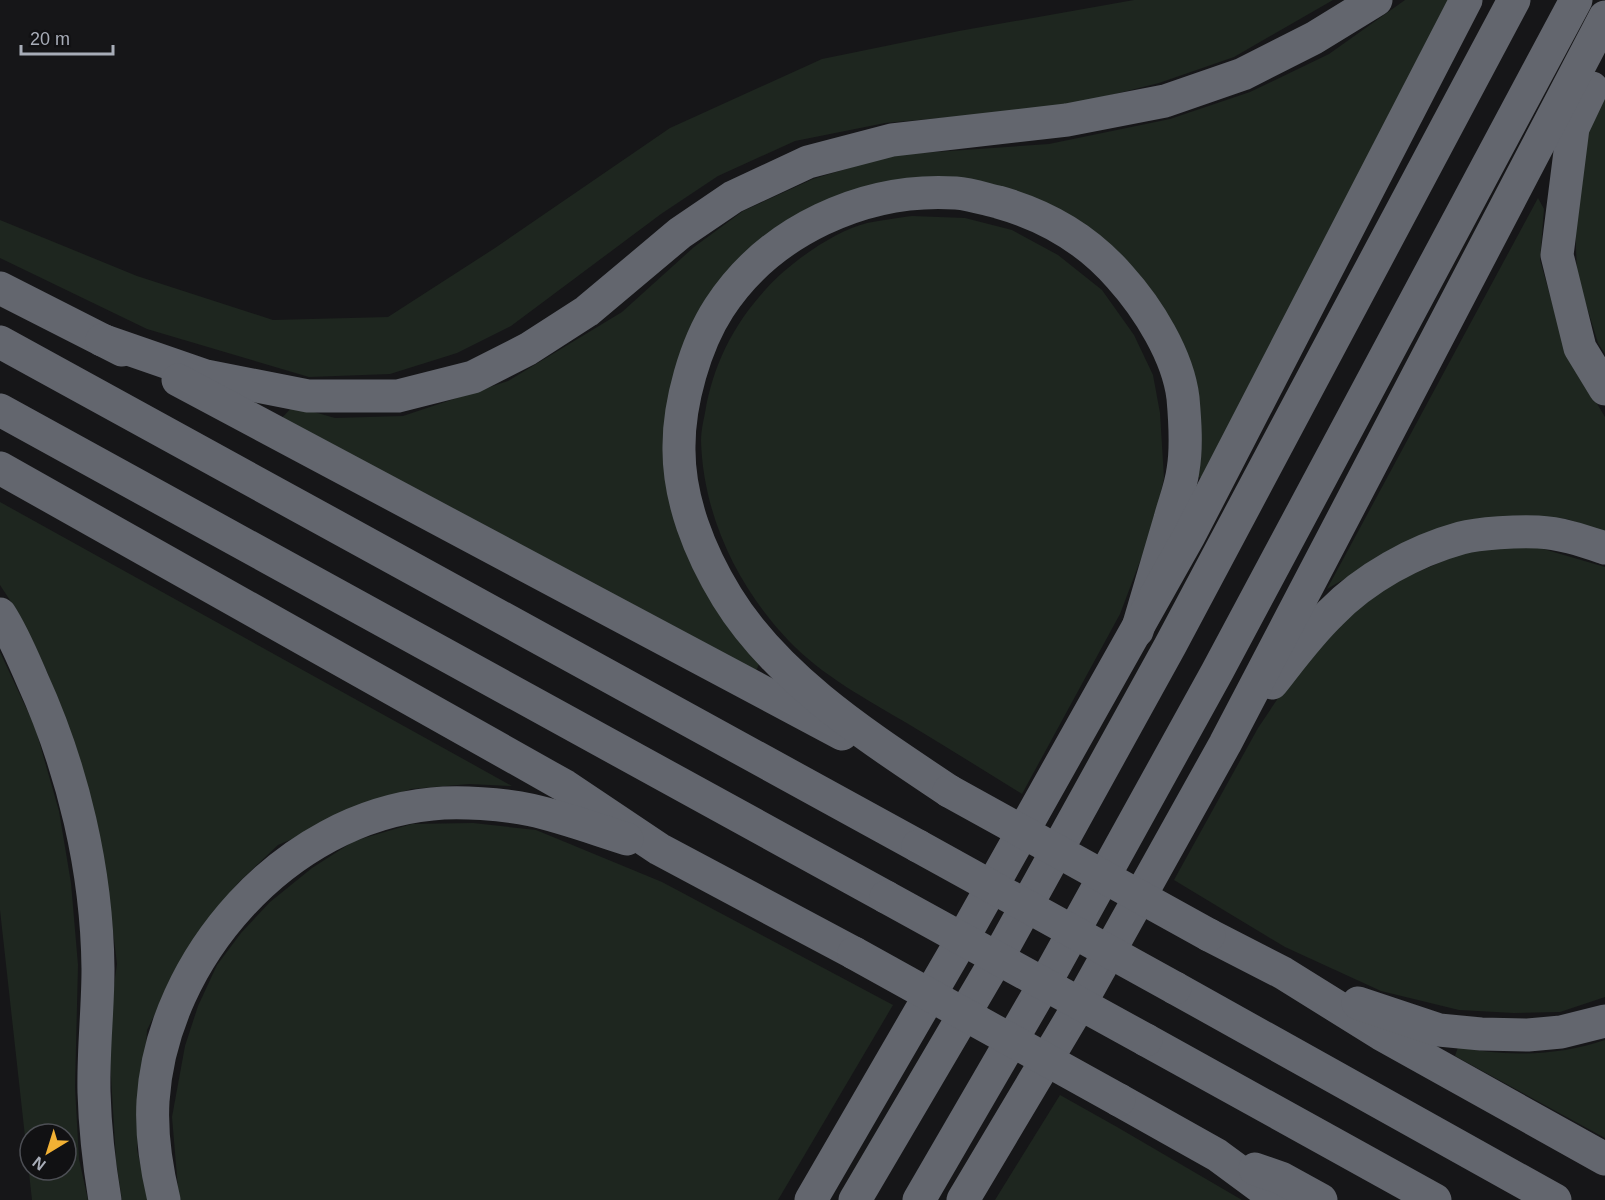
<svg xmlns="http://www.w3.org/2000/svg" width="1605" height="1200" font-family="Arial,sans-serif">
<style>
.green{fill:#1e261f;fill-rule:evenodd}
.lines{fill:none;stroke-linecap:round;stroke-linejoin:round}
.highway{stroke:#63666e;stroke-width:33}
.highway-bridge{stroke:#63666e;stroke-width:33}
</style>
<rect width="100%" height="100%" fill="#161618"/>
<!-- green -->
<g class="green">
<path d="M1134 0H1333L1234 57 1159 83 1063 107 885 123 795 141 718 176 661 214 511 326 457 353 390 374 309 377 147 329 0 258V220L137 276 273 320 388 317 495 248 670 128 822 59 959 31Z"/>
<path d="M1405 0H1454L1204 479 1196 476 1146 287 957 183 729 269 667 483 759 664 756 671 280 420 293 406 335 418 403 416 508 381 622 312 694 247 743 211 813 179 892 155 1049 144 1170 119 1250 92 1329 54Z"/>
<path d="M1605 86V354L1598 343 1577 275 1575 222 1591 117Z"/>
<path d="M1538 198 1544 209 1540 260 1566 352 1605 417V532L1567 519 1524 516 1405 544 1327 589Z"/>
<path d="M912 216 965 218 1012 230 1058 255 1102 290 1134 335 1153 375 1160 413 1164 478 1153 527 1120 614 1022 794C985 771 948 748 910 725 868 700 822 676 788 640 737 586 703 515 701 440 701 432 703 422 705 413 713 365 733 325 766 289 788 264 834 231 867 223 882 220 897 218 912 216Z"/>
<path d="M0 502 512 786 469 784 411 789 336 815 292 839 278 845 238 883 188 948 147 1030 145 1067 140 1104 137 1150 149 1200H122L116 1161 108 1026 117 964 110 906 82 778 48 674 17 611 0 585Z"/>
<path d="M1496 546 1540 548 1605 567V997L1560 1012 1514 1013 1459 1010 1381 991 1285 947 1174 880 1258 728 1309 652 1385 586 1460 554Z"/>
<path d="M0 652 35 727 59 811 71 883 78 965 75 1087 79 1159 88 1200H32L0 910ZM30 1134H66V1170H30Z"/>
<path d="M473 823 536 830 662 882 893 1005 778 1200H179L172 1117 185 1046 198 1006 217 965 241 933 270 902 312 868 354 841 412 824Z"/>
<path d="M1605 1040V1138L1455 1056 1458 1047C1505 1057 1559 1056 1605 1040Z"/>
<path d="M1060 1095 1117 1127 1242 1200H995Z"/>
</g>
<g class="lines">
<!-- highway -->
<g class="highway">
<path d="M1592 88 1573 128 1557 255 1580 348 1605 389"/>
<path d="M0 288 122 350"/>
<path d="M102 340 206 376 308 396H398L473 377 528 349 587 311 680 233 733 197 808 162 892 140 1067 120 1165 101 1243 74 1314 38 1376 0"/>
<path d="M0 342 918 846"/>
<path d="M178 380 842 734"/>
<path d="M0 410 886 897"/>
<path d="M0 468 565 786 659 849 854 953"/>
<path d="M0 614C13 634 22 656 32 679 73 769 97 870 98 969 98 1010 93 1051 94 1092 95 1128 99 1164 105 1200"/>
<path d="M1272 683C1291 659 1309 634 1331 613 1365 578 1414 551 1461 538 1479 533 1519 531 1538 532 1561 533 1584 541 1605 548"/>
<path d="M949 791C870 738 778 680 727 597 700 553 678 499 679 446 679 403 695 345 719 308 769 231 864 187 956 193 970 194 985 199 998 202 1045 215 1088 240 1120 277 1148 308 1178 356 1183 398 1185 421 1187 447 1183 470 1181 487 1174 503 1170 519 1159 556 1148 594 1137 631"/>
<path d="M1209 935 1283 973 1381 1034 1605 1159"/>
<path d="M1175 988 1555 1200"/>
<path d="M1358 1003 1439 1030 1481 1034 1528 1035 1561 1032 1605 1021"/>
<path d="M1146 1040 1435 1200"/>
<path d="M1119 1100 1217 1155 1278 1200"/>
<path d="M1255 1169 1281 1178 1321 1200"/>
<path d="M164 1200C156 1167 151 1135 153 1101 162 958 286 818 432 804 459 801 504 804 531 810 563 817 595 829 627 839"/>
<path d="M811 1200 967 931 1189 536 1466 0"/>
<path d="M855 1200 1002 950 1170 646 1514 0"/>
<path d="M919 1200 1049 976 1217 672 1576 0"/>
<path d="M963 1200 1084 997 1225 744 1605 17"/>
</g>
<!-- highway-bridge -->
<g class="highway-bridge">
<path d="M949 791 1209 935"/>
<path d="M918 846 1175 988"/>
<path d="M886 897 1146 1040"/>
<path d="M854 953 1119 1100"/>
</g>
</g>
<!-- north arrow -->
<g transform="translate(48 1152) rotate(218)"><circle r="28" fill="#111113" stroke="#4d4f55" stroke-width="1.5"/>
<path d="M0-4.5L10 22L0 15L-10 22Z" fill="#f2b134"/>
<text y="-9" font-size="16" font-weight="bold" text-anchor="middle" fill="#a8adb8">N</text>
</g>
<!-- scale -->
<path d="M21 45v9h92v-9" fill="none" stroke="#a8adb8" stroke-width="3"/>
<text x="30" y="45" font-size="18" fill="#a8adb8" stroke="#111113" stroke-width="4.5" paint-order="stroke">20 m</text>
</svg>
